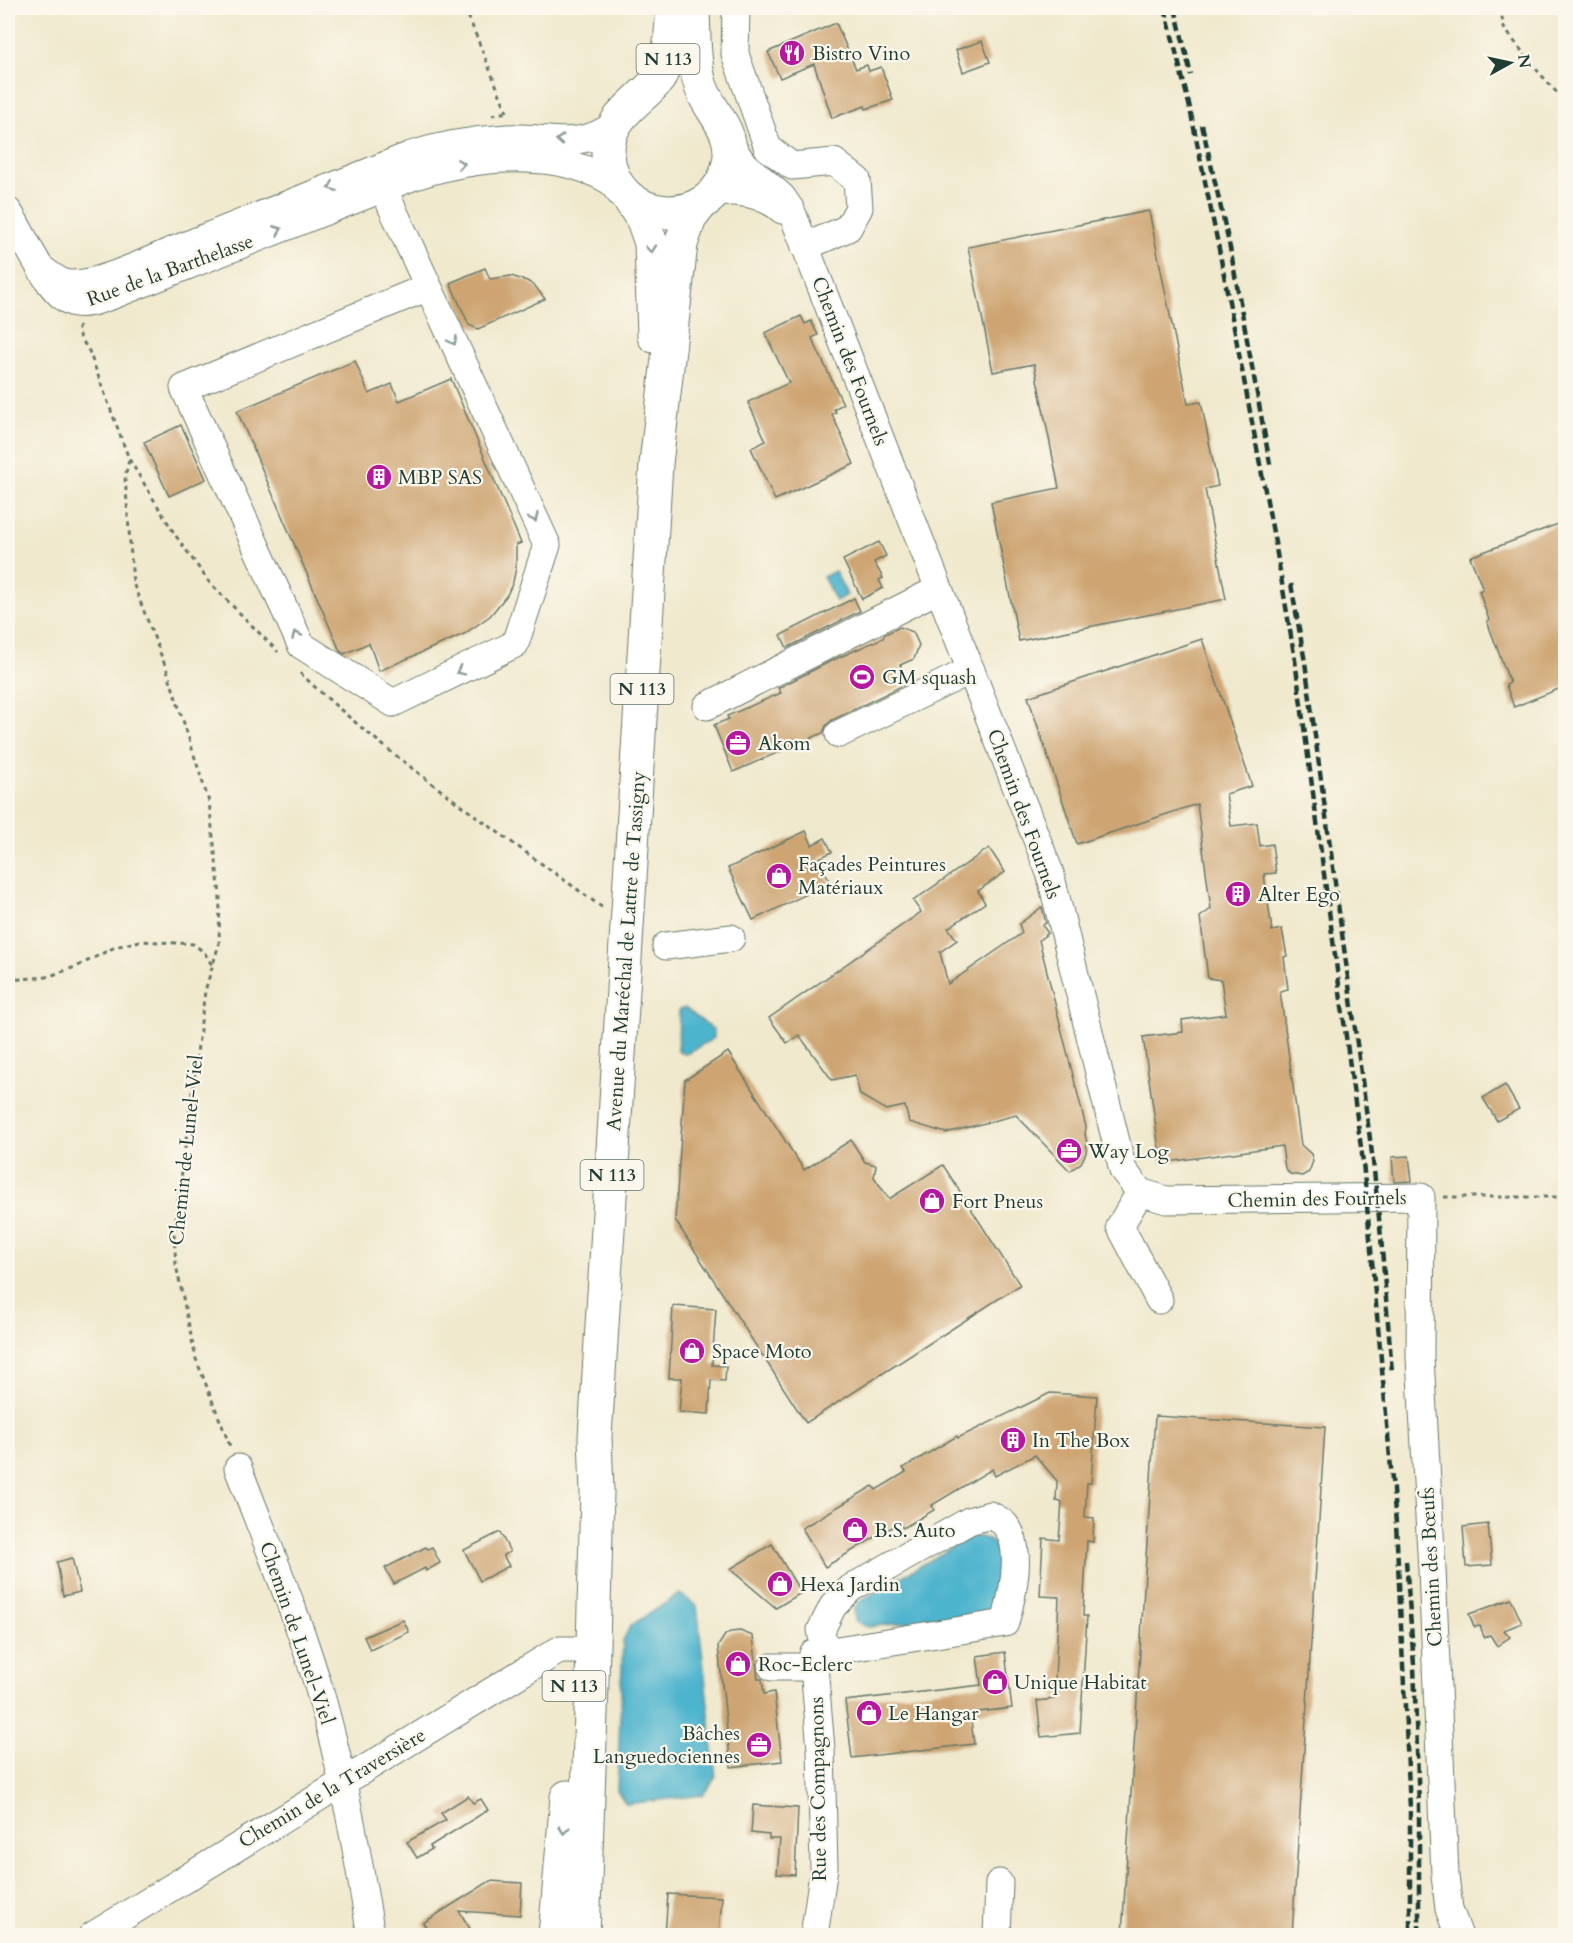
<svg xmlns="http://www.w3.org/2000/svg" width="1573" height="1943" font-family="Cardo,serif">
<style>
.water{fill:#4eb4cd;stroke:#367880;stroke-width:1.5}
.building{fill:#cda472}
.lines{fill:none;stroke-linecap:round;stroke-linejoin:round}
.minor-casing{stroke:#68796a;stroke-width:29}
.major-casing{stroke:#68796a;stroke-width:35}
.path{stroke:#68796a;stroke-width:3;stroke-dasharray:4.5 4.5;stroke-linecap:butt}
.minor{stroke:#fff;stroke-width:27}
.major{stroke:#fff;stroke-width:33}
.rail{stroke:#1f3d34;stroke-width:4.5;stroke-dasharray:9 4.5;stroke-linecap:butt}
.oneway{stroke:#8f9e9a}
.labels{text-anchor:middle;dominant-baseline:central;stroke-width:4.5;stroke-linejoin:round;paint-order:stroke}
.shield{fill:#fbf7ec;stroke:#61756b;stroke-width:1.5}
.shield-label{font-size:18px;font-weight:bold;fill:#1f3d34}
.poi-label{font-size:20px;fill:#1f3d34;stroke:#fbf7ec;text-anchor:start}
.street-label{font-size:20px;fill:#1f3d34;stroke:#fbf7ec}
</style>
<rect width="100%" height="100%" fill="#fbf7ec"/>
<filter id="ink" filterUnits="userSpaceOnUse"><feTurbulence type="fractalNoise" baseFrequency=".0167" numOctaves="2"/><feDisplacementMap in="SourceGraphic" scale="12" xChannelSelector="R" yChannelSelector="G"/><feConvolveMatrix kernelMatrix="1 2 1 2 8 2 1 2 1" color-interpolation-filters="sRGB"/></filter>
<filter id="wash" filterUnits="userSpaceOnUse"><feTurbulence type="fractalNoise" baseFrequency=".008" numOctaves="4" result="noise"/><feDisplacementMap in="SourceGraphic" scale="24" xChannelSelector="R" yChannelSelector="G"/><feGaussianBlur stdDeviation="1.35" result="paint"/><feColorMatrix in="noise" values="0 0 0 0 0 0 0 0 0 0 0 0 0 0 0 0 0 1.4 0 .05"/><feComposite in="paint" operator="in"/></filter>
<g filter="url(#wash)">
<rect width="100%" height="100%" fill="#f0e9ce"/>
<!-- water -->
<g class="water">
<path d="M835 571 847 595 836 601 823 577Z"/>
<path d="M685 1008 714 1030V1038L686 1054 678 1051 679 1010Z"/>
<path d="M976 1536C983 1538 989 1539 994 1544 1001 1554 1000 1596 992 1606 989 1610 985 1612 980 1614L868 1627 856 1622C852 1611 854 1606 863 1599L968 1538Z"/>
<path d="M680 1594 697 1606 716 1777 703 1795 626 1804 617 1790 623 1641 630 1626Z"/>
</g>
<g id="blocks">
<!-- building -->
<g class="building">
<path d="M836 23 856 69 867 65 869 71 881 67 893 100 866 109 865 106 832 118 814 64 780 78 768 52Z"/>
<path d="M982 41 990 62 963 72 956 50Z"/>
<path d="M1149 211 1188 404 1201 402 1218 486 1205 489 1226 599 1019 641 991 502 1059 488 1034 364 993 372 968 247Z"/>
<path d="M485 268 490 279 511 276 527 281 535 286 545 299 478 329 469 325 450 283Z"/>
<path d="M801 316 805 324 811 321 818 335 812 338 843 404 834 409 836 412 832 414 854 464 775 500 751 448 766 441 748 402 789 383 765 333Z"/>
<path d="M355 361 369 394 392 384 399 401 451 379 521 543 516 545V568L513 582 507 595 490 616 464 634 379 671 369 643 344 654 340 651 237 411Z"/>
<path d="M181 425 206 479 169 496 144 442Z"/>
<path d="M1566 521V686L1514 707 1506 685 1510 683 1487 621 1489 620 1479 591 1483 589 1470 557Z"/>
<path d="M879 542 886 556 874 562 883 578 879 580 883 588 862 599 843 560Z"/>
<path d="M854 598 860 611 787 648 781 635Z"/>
<path d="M900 627 913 632 919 645 914 659 900 665 908 683 832 720 826 726 823 733 733 772 714 725 729 719 727 716 781 693 778 688 831 661 883 638 885 634Z"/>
<path d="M1202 639 1252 786 1226 794 1231 826 1257 823 1260 846 1272 844 1276 873 1264 874 1272 931 1282 929 1287 956 1284 957 1288 989 1280 991 1301 1145 1311 1154 1313 1161 1309 1172 1302 1176 1290 1174 1285 1168 1282 1146 1161 1163 1143 1037 1183 1032 1182 1020 1226 1014 1221 980 1208 978 1200 917 1211 909 1197 804 1077 844 1028 697Z"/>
<path d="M806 831 812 845 825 838 832 852 819 858 830 883 753 920 728 868Z"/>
<path d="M989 848 1005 872 978 891 985 903 948 928 957 940 940 952 948 984 1022 933 1019 924 1042 907 1046 923 1042 925 1048 933 1039 940 1086 1127 1085 1134 1087 1143 1086 1153 1081 1163 1070 1171 1016 1115 946 1133 909 1122 905 1106 886 1110 860 1095 855 1075 832 1080 799 1035 787 1043 769 1018 921 912 913 901Z"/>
<path d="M728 1052 804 1170 851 1140 865 1162 876 1165 874 1177 889 1199 943 1165 1020 1285 806 1423 675 1220 685 1080Z"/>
<path d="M1505 1085 1519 1109 1497 1121 1483 1098Z"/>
<path d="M1409 1156 1412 1181 1394 1182 1392 1157Z"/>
<path d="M673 1306 716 1309 712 1365 726 1366 725 1381 711 1380 709 1414 679 1412 682 1378H669Z"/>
<path d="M1050 1393 1097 1396 1091 1483H1087L1085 1517 1094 1518 1093 1542 1087 1541 1083 1616H1087L1080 1733 1041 1737 1037 1701 1054 1699 1059 1597 1040 1596 1043 1538 1059 1540 1062 1502 1056 1501 1057 1481 1035 1455 995 1476 992 1469 932 1505 934 1510 903 1528 899 1523 825 1567 802 1528 873 1486 876 1490 906 1472 903 1468 957 1436 958 1438Z"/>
<path d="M1155 1416 1325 1427 1292 1935H1122Z"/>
<path d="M1488 1524 1492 1565 1466 1567 1463 1527Z"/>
<path d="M500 1532 510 1552 503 1555 509 1566 480 1581 464 1550Z"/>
<path d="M772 1544 801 1593 776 1608 730 1569Z"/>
<path d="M426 1547 428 1549 432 1547 440 1563 426 1571 425 1568 394 1584 385 1568Z"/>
<path d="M72 1558 80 1592 63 1596 57 1562Z"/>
<path d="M1511 1599 1522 1623 1504 1630 1510 1637 1497 1646 1490 1635 1484 1637 1480 1626 1474 1627 1469 1614Z"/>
<path d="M403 1620 409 1632 370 1650 364 1637Z"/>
<path d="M740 1631 753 1636 758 1679H762L764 1694 774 1692 782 1761 731 1767 718 1646 725 1635 730 1632Z"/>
<path d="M1005 1652 1012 1708 970 1713 974 1744 852 1758 845 1701 981 1685 977 1656Z"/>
<path d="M468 1796 473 1803 481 1799 488 1810 430 1846 432 1849 417 1858 407 1842 446 1820 441 1813Z"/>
<path d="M753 1805 798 1808 795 1875 777 1874 780 1839H769V1835L751 1833Z"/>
<path d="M490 1881 522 1883 520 1915 459 1911 474 1935H431L423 1923Z"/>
<path d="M668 1894 722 1897 719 1935H665Z"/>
</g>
</g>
</g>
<g filter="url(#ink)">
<use href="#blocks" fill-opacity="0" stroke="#68796a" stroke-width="1.5"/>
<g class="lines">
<!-- minor casing -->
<g class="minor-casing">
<g id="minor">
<path d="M736 8 735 54 768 148 792 166 834 162 857 180 859 208 848 228 805 247"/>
<path d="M729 142 742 162 782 197 791 210 1050 873 1123 1170 1140 1192 1166 1200 1421 1197 1420 1358 1432 1569 1445 1875 1449 1909 1459 1936"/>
<path d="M374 170 383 188 547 545 515 644 393 703 301 645 184 388 428 287"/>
<path d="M712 195C735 188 764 194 782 210"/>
<path d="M8 211C23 232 49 299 75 303 87 305 99 300 111 296L412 177C473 156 563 146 619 187"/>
<path d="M42 269C50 275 59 283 69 284 97 286 147 261 174 250 253 219 332 187 411 155 443 145 474 140 507 138 548 136 579 152 615 124"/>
<path d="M707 706 939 589"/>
<path d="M839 734 971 670"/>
<path d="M666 946 731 938"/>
<path d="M1140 1192 1120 1226 1159 1300"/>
<path d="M238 1468C267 1544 300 1621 322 1699 344 1777 358 1856 371 1936"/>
<path d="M772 1667H814"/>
<path d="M92 1936 559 1650H575"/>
<path d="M814 1936 824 1867 821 1749 813 1654 825 1652 1005 1623C1012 1597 1024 1549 1006 1526 1003 1521 995 1518 990 1515L969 1521 851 1588 833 1606 821 1630 825 1652"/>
<path d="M997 1936 999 1883"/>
</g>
</g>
<!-- major casing -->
<g class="major-casing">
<g id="major">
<path d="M673 8C671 32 671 56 659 78 656 83 651 87 647 91 627 110 607 123 608 154 612 226 715 233 729 163 736 127 706 111 699 80 693 57 694 31 693 8"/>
<path d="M628 197 643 220 651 243 654 336"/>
<path d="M555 1936 567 1797"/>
<path d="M583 1936 592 1684 597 1492 595 1437 656 464 681 244 690 218 702 203"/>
</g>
</g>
<!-- path -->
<g class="path">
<path d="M465 8 507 112"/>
<path d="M1500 8 1504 28 1535 68 1560 96 1566 108"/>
<path d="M492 115 507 112"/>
<path d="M79 326 77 332 89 351 129 459 176 536 209 582 278 652"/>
<path d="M129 460 125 477 133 583 168 673 209 802 220 895 219 944 205 991 174 1234 176 1265 196 1359 230 1446"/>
<path d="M300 673C393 761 500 833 603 908"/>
<path d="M8 980 47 977 78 966 115 947 140 941 193 944 204 952 212 965"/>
<path d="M1444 1197H1566"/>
</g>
<!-- minor -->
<use href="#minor" class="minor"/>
<!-- major -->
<use href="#major" class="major"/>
<!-- rail -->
<g class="rail">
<path d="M1165 8 1189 104 1219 249 1276 548 1295 660 1363 1162 1396 1523 1410 1808V1936"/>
<path d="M1175 8 1191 75"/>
<path d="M1202 125 1230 248 1271 469"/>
<path d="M1291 584 1305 662 1373 1161 1381 1237 1392 1372"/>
<path d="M1406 1561 1414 1665 1419 1807V1936"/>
</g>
</g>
<!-- one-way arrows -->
<defs><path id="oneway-chevron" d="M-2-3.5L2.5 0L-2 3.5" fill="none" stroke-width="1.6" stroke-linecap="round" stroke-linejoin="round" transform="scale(1.5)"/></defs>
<g class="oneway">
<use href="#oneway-chevron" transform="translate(560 140) rotate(-176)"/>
<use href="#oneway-chevron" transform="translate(461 164) rotate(-9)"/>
<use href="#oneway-chevron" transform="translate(332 187) rotate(158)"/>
<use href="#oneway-chevron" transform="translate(278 230) rotate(-22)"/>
<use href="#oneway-chevron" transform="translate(651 249) rotate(85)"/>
<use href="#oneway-chevron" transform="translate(453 341) rotate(65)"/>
<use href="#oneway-chevron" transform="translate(534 518) rotate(65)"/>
<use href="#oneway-chevron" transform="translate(296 635) rotate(-114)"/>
<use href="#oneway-chevron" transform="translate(460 671) rotate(154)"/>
<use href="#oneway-chevron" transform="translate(564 1830) rotate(95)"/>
</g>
</g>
<!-- icons -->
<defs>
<g id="restaurant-disc" transform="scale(1.35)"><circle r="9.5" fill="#b5179e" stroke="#fbf7ec"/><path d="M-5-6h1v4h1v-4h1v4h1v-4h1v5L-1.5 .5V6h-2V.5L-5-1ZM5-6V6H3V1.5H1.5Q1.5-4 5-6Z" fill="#fff"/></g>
<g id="building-disc" transform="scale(1.35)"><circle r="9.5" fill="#b5179e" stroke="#fbf7ec"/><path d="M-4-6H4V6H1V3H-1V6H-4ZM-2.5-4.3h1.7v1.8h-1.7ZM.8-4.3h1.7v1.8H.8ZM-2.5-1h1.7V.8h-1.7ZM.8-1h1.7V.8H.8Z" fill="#fff"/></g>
<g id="stadium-disc" transform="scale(1.35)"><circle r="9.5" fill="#b5179e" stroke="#fbf7ec"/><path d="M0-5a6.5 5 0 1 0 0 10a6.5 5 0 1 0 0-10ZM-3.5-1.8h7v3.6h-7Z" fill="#fff"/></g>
<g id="office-disc" transform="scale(1.35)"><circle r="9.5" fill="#b5179e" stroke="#fbf7ec"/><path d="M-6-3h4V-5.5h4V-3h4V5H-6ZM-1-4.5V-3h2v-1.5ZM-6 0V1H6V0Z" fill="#fff"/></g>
<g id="shop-disc" transform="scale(1.35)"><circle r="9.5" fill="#b5179e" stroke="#fbf7ec"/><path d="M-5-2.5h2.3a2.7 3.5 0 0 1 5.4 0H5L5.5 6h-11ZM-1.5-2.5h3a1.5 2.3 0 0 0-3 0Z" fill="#fff"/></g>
</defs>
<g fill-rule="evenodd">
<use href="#restaurant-disc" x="792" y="53"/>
<use href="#building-disc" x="379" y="477"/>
<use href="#stadium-disc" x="862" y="677"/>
<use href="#office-disc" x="738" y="743"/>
<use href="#shop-disc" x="779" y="876"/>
<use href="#building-disc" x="1238" y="894"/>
<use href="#office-disc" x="1069" y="1151"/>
<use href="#shop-disc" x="932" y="1201"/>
<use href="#shop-disc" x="692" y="1351"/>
<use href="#building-disc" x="1013" y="1440"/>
<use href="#shop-disc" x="855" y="1530"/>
<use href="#shop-disc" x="780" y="1584"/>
<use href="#shop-disc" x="738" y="1664"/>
<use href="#shop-disc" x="995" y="1682"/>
<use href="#shop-disc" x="869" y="1713"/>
<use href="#office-disc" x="759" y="1745"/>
</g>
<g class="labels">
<!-- shield labels -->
<g class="shield">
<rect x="636.5" y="44" width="63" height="30" rx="4.5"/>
<rect x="610.5" y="674" width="63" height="30" rx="4.5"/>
<rect x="580.5" y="1160" width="63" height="30" rx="4.5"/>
<rect x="542.5" y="1671" width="63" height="30" rx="4.5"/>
</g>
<g class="shield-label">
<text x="668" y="59">N 113</text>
<text x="642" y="689">N 113</text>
<text x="612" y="1175">N 113</text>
<text x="574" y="1686">N 113</text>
</g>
<!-- poi labels -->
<g class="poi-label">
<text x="812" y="53">Bistro Vino</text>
<text x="398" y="477">MBP SAS</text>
<text x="882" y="677">GM squash</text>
<text x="758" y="743">Akom</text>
<text x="798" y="864">Façades Peintures<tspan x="798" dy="23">Matériaux</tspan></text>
<text x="1258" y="894">Alter Ego</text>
<text x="1088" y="1151">Way Log</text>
<text x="952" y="1201">Fort Pneus</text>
<text x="712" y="1351">Space Moto</text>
<text x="1032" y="1440">In The Box</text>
<text x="874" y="1530">B.S. Auto</text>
<text x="800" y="1584">Hexa Jardin</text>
<text x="758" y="1664">Roc-Eclerc</text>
<text x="1014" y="1682">Unique Habitat</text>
<text x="888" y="1713">Le Hangar</text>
<text x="740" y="1733" text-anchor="end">Bâches<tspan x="740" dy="23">Languedociennes</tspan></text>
</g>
<!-- street labels -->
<g class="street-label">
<text transform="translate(170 270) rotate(-20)">Rue de la Barthelasse</text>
<text transform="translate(850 361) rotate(69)">Chemin des Fournels</text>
<text transform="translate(1024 814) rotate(70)">Chemin des Fournels</text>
<text transform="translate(626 951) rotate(-86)">Avenue du Maréchal de Lattre de Tassigny</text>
<text transform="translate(186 1150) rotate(-84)">Chemin de Lunel-Viel</text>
<text transform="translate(1317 1199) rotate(-1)">Chemin des Fournels</text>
<text transform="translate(1431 1567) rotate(-93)">Chemin des Bœufs</text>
<text transform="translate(297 1633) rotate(71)">Chemin de Lunel-Viel</text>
<text transform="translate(332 1788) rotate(-31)">Chemin de la Traversière</text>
<text transform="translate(818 1789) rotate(-91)">Rue des Compagnons</text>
</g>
</g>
<!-- margin -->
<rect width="1573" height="1943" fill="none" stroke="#fbf7ec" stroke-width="30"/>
<!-- north arrow -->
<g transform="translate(1510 63) rotate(82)" stroke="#fbf7ec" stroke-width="4.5" paint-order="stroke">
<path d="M0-4.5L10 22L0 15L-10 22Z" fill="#1f3d34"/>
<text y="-9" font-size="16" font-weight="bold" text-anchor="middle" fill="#1f3d34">N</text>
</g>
</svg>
